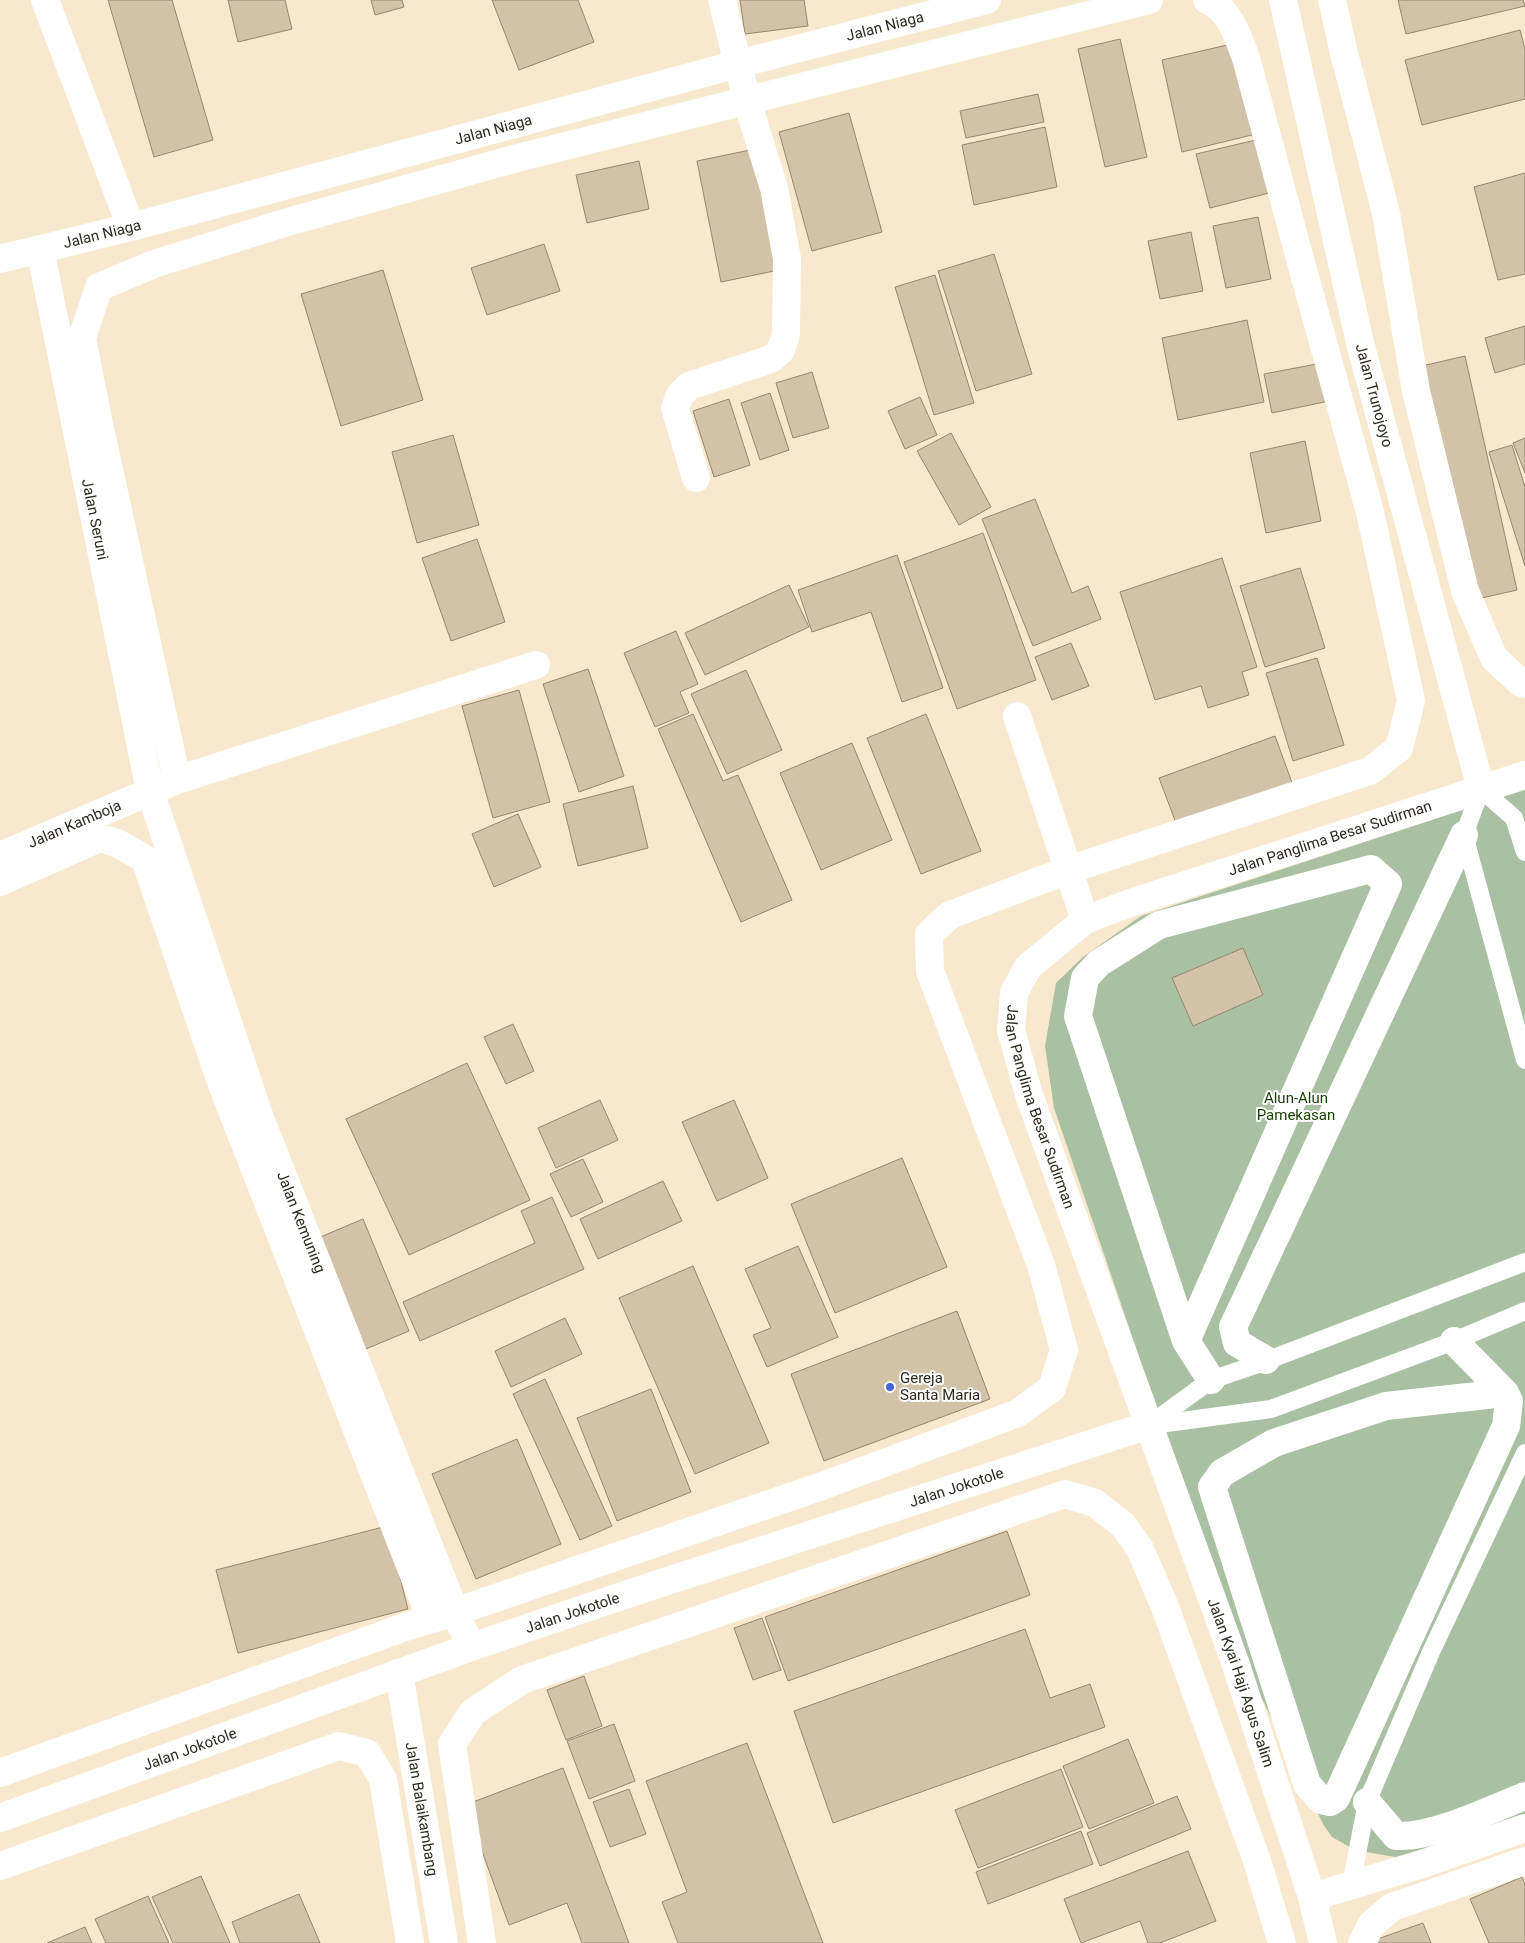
<svg xmlns="http://www.w3.org/2000/svg" width="1525" height="1943" font-family="Roboto,sans-serif">
<style>
.green{fill:#a9c0a3}
.building{fill:#d1c2a8;stroke:#95866e}
.lines{fill:none;stroke-linecap:round;stroke-linejoin:round}
.lane{stroke:#fff;stroke-width:18}
.street{stroke:#fff;stroke-width:28}
.secondary{stroke:#fff;stroke-width:28}
.highway{stroke:#fff;stroke-width:28}
.poi-dot{fill:#4663d7;stroke:#fff;stroke-width:2}
.labels{text-anchor:middle;dominant-baseline:central;stroke-width:4;stroke-linejoin:round;paint-order:stroke}
.street-label{font-size:15px;fill:#2e291f;stroke:#fff}
.park-label{font-size:15px;fill:#184108;stroke:#fff}
.poi-label{font-size:15px;fill:#2e291f;stroke:#fff;text-anchor:start}
</style>
<rect width="100%" height="100%" fill="#f8e8cd"/>
<!-- green -->
<path class="green" d="M1525 789V1818L1429 1853 1395 1857 1355 1850 1332 1837 1323 1824 1242 1658 1054 1108 1045 1046 1056 983 1083 957 1141 916Z"/>
<!-- building -->
<g class="building">
<path d="M108 0H172L213 140 154 157Z"/>
<path d="M228 0H285L292 29 238 42Z"/>
<path d="M371 0H402L404 7 375 15Z"/>
<path d="M492 0H578L594 42 519 70Z"/>
<path d="M740 0H804L808 26 745 34Z"/>
<path d="M1398 0H1523L1525 6 1406 34Z"/>
<path d="M1520 30 1525 49V99L1422 125 1405 60Z"/>
<path d="M1120 39 1147 157 1105 167 1078 49Z"/>
<path d="M1236 43 1256 134 1182 152 1162 60Z"/>
<path d="M1038 94 1044 122 966 138 960 111Z"/>
<path d="M849 113 882 232 812 251 779 132Z"/>
<path d="M1045 127 1057 187 974 205 962 145Z"/>
<path d="M1260 139 1273 192 1210 208 1196 154Z"/>
<path d="M755 149 779 270 721 282 697 161Z"/>
<path d="M639 161 649 209 587 223 576 175Z"/>
<path d="M1525 173V274L1498 280 1474 187Z"/>
<path d="M1258 217 1271 279 1226 288 1213 226Z"/>
<path d="M1191 232 1203 291 1160 299 1148 241Z"/>
<path d="M544 244 560 291 487 315 471 268Z"/>
<path d="M994 254 1032 374 976 391 938 271Z"/>
<path d="M383 270 423 400 341 426 301 294Z"/>
<path d="M935 275 974 403 934 415 895 287Z"/>
<path d="M1247 320 1264 402 1178 420 1162 338Z"/>
<path d="M1525 326V364L1495 373 1485 338Z"/>
<path d="M1465 356 1517 590 1473 600 1422 366Z"/>
<path d="M1322 363 1329 401 1272 413 1264 374Z"/>
<path d="M812 372 829 428 793 438 776 383Z"/>
<path d="M770 393 789 450 760 460 741 403Z"/>
<path d="M920 397 937 435 905 449 888 411Z"/>
<path d="M729 399 750 465 714 477 693 411Z"/>
<path d="M951 433 991 507 959 525 917 451Z"/>
<path d="M453 435 479 525 417 543 392 452Z"/>
<path d="M1525 438V473L1513 443Z"/>
<path d="M1305 441 1321 521 1266 533 1250 453Z"/>
<path d="M1512 445 1525 487V566L1489 452Z"/>
<path d="M1035 499 1072 593 1088 586 1101 619 1033 646 982 519Z"/>
<path d="M983 533 1036 680 957 709 904 562Z"/>
<path d="M477 539 505 622 451 641 422 558Z"/>
<path d="M897 555 943 688 902 702 871 612 812 632 798 590Z"/>
<path d="M1222 558 1257 667 1242 672 1249 695 1208 708 1201 686 1155 700 1120 592Z"/>
<path d="M1300 568 1325 648 1265 667 1240 586Z"/>
<path d="M789 585 809 627 705 675 685 633Z"/>
<path d="M676 631 698 684 680 692 689 713 655 727 624 653Z"/>
<path d="M1071 643 1089 686 1052 700 1035 657Z"/>
<path d="M1317 658 1344 745 1293 761 1266 673Z"/>
<path d="M588 669 624 776 579 792 543 684Z"/>
<path d="M746 670 782 750 727 774 691 694Z"/>
<path d="M519 690 550 802 493 818 462 706Z"/>
<path d="M693 714 723 781 738 775 792 900 741 922 658 729Z"/>
<path d="M926 714 981 851 921 874 867 738Z"/>
<path d="M1275 736 1294 788 1179 831 1159 778Z"/>
<path d="M852 743 892 840 821 870 780 773Z"/>
<path d="M633 786 648 848 578 866 563 804Z"/>
<path d="M518 814 541 867 494 887 472 834Z"/>
<path d="M1243 948 1263 995 1193 1026 1172 978Z"/>
<path d="M513 1024 534 1071 506 1084 484 1037Z"/>
<path d="M467 1063 530 1200 409 1255 346 1119Z"/>
<path d="M600 1100 618 1140 556 1168 538 1128Z"/>
<path d="M734 1100 768 1178 717 1201 682 1122Z"/>
<path d="M902 1158 947 1267 835 1313 791 1204Z"/>
<path d="M583 1159 603 1202 571 1217 550 1174Z"/>
<path d="M663 1181 682 1221 598 1259 580 1219Z"/>
<path d="M552 1197 584 1269 420 1341 403 1302 535 1243 521 1211Z"/>
<path d="M363 1219 409 1331 356 1353 311 1241Z"/>
<path d="M798 1246 838 1337 767 1367 753 1335 771 1328 745 1269Z"/>
<path d="M693 1266 769 1443 695 1474 619 1298Z"/>
<path d="M957 1311 990 1399 824 1461 791 1374Z"/>
<path d="M565 1318 582 1354 511 1387 495 1351Z"/>
<path d="M545 1379 612 1526 580 1540 513 1394Z"/>
<path d="M651 1389 691 1492 617 1521 577 1418Z"/>
<path d="M517 1439 561 1544 476 1579 432 1474Z"/>
<path d="M387 1526 408 1609 238 1653 216 1570Z"/>
<path d="M1007 1531 1030 1595 788 1681 765 1617Z"/>
<path d="M762 1618 781 1670 753 1680 734 1628Z"/>
<path d="M1025 1629 1050 1698 1090 1684 1105 1727 833 1823 794 1711Z"/>
<path d="M584 1676 602 1726 566 1740 547 1690Z"/>
<path d="M614 1724 635 1781 589 1799 567 1741Z"/>
<path d="M1128 1739 1154 1803 1089 1829 1063 1766Z"/>
<path d="M747 1743 823 1943H678L662 1902 687 1892 646 1781Z"/>
<path d="M563 1768 629 1943H582L567 1903 509 1925 465 1805Z"/>
<path d="M1061 1769 1083 1827 978 1868 955 1810Z"/>
<path d="M629 1789 646 1834 610 1847 593 1802Z"/>
<path d="M1177 1796 1191 1829 1100 1866 1087 1833Z"/>
<path d="M1081 1831 1093 1864 988 1904 976 1872Z"/>
<path d="M1188 1851 1216 1921 1160 1943H1148L1140 1921 1081 1943 1064 1899Z"/>
<path d="M201 1876 230 1943H173L152 1897Z"/>
<path d="M1522 1877 1525 1884V1943H1489L1470 1899Z"/>
<path d="M299 1894 320 1943H240L232 1922Z"/>
<path d="M148 1896 169 1943H106L95 1919Z"/>
<path d="M1423 1923 1431 1943H1366Z"/>
<path d="M85 1927 92 1943H47Z"/>
</g>
<g class="lines">
<!-- lane -->
<g class="lane">
<path d="M1525 852 1514 818 1481 789 1464 835 1525 1060"/>
<path d="M1149 1425 1211 1380 1255 1365 1525 1262"/>
<path d="M1152 1425 1271 1409 1454 1341 1525 1311"/>
<path d="M1351 1885 1367 1802 1431 1652 1525 1453"/>
</g>
<!-- street -->
<g class="street">
<path d="M45 0 131 227"/>
<path d="M1332 0 1344 53 1386 213 1416 391 1465 591 1494 658 1521 683 1525 684"/>
<path id="s1" d="M40 249 150 791 260 1118 455 1612 471 1647"/>
<path d="M696 478 675 408 680 395 689 386 771 359 781 350 786 334 787 259 774 188 747 101 722 0"/>
<path d="M1017 716 1085 920"/>
<path d="M177 780 99 424 82 338 99 287 154 264 284 223 521 157 1149 0"/>
<path id="s2" d="M0 856 177 780 536 665"/>
<path d="M0 882 100 838 117 843 145 859 222 1085 431 1619"/>
<path d="M1186 1341 1388 884 1371 869 1159 925 1099 963 1085 978 1078 1016 1186 1341 1211 1380"/>
<path d="M1454 1341 1505 1393 1509 1401 1506 1426 1336 1798 1330 1802 1321 1800 1307 1784 1212 1487 1222 1473 1274 1443 1386 1406 1505 1393"/>
<path d="M1266 1360 1237 1343 1233 1327 1464 835"/>
<path d="M0 1773 405 1627 455 1612 822 1486 1018 1413 1052 1388 1064 1350 1041 1265 930 971 929 934 950 915 1068 870 1370 771 1399 748 1411 701 1370 512 1300 259 1246 58C1238 37 1230 9 1207 0"/>
<path d="M1367 1802 1396 1836C1433 1838 1489 1810 1525 1796"/>
<path d="M0 1866 339 1746 367 1753 383 1779 410 1943"/>
<path d="M482 1943 452 1744 473 1712 522 1680 1065 1494 1095 1503 1123 1525 1140 1549 1165 1607 1257 1861 1282 1943"/>
<path d="M1362 1943 1371 1925 1392 1907 1525 1861"/>
</g>
<!-- secondary -->
<g class="secondary">
<path id="s3" d="M0 259 131 227 738 64 987 0"/>
<path id="s4" d="M399 1673 444 1943"/>
<path d="M1312 1897 1323 1943"/>
</g>
<!-- highway -->
<g class="highway">
<path id="s5" d="M1283 0 1360 343 1481 789"/>
<path id="s6" d="M1525 775 1130 903 1085 920 1028 967 1014 993 1011 1030 1029 1095 1235 1662 1312 1897 1425 1863 1525 1828"/>
<path id="s7" d="M0 1818 471 1647 652 1586 1149 1425"/>
</g>
</g>
<!-- markers -->
<circle class="poi-dot" cx="890" cy="1387" r="5"/>
<g class="labels">
<!-- street labels -->
<g class="street-label">
<text stroke="none"><textPath href="#s3" startOffset="915">Jalan Niaga</textPath></text>
<text stroke="none"><textPath href="#s3" startOffset="510">Jalan Niaga</textPath></text>
<text stroke="none"><textPath href="#s3" startOffset="105">Jalan Niaga</textPath></text>
<text stroke="none"><textPath href="#s5" startOffset="406">Jalan Trunojoyo</textPath></text>
<text stroke="none"><textPath href="#s1" startOffset="276">Jalan Seruni</textPath></text>
<text stroke="none"><textPath href="#s2" startOffset="81">Jalan Kamboja</textPath></text>
<text transform="translate(1330 838) rotate(-18)">Jalan Panglima Besar Sudirman</text>
<text stroke="none"><textPath href="#s6" startOffset="685">Jalan Panglima Besar Sudirman</textPath></text>
<text stroke="none"><textPath href="#s1" startOffset="1010">Jalan Kemuning</textPath></text>
<text stroke="none"><textPath href="#s7" startOffset="1012">Jalan Jokotole</textPath></text>
<text stroke="none"><textPath href="#s7" startOffset="608">Jalan Jokotole</textPath></text>
<text stroke="none"><textPath href="#s6" startOffset="1296">Jalan Kyai Haji Agus Salim</textPath></text>
<text stroke="none"><textPath href="#s7" startOffset="202">Jalan Jokotole</textPath></text>
<text stroke="none"><textPath href="#s4" startOffset="138">Jalan Balaikambang</textPath></text>
</g>
<!-- park labels -->
<g class="park-label">
<text x="1296" y="1098">Alun-Alun<tspan x="1296" dy="17">Pamekasan</tspan></text>
</g>
<!-- poi labels -->
<g class="poi-label">
<text x="900" y="1378">Gereja<tspan x="900" dy="17">Santa Maria</tspan></text>
</g>
</g>
</svg>
